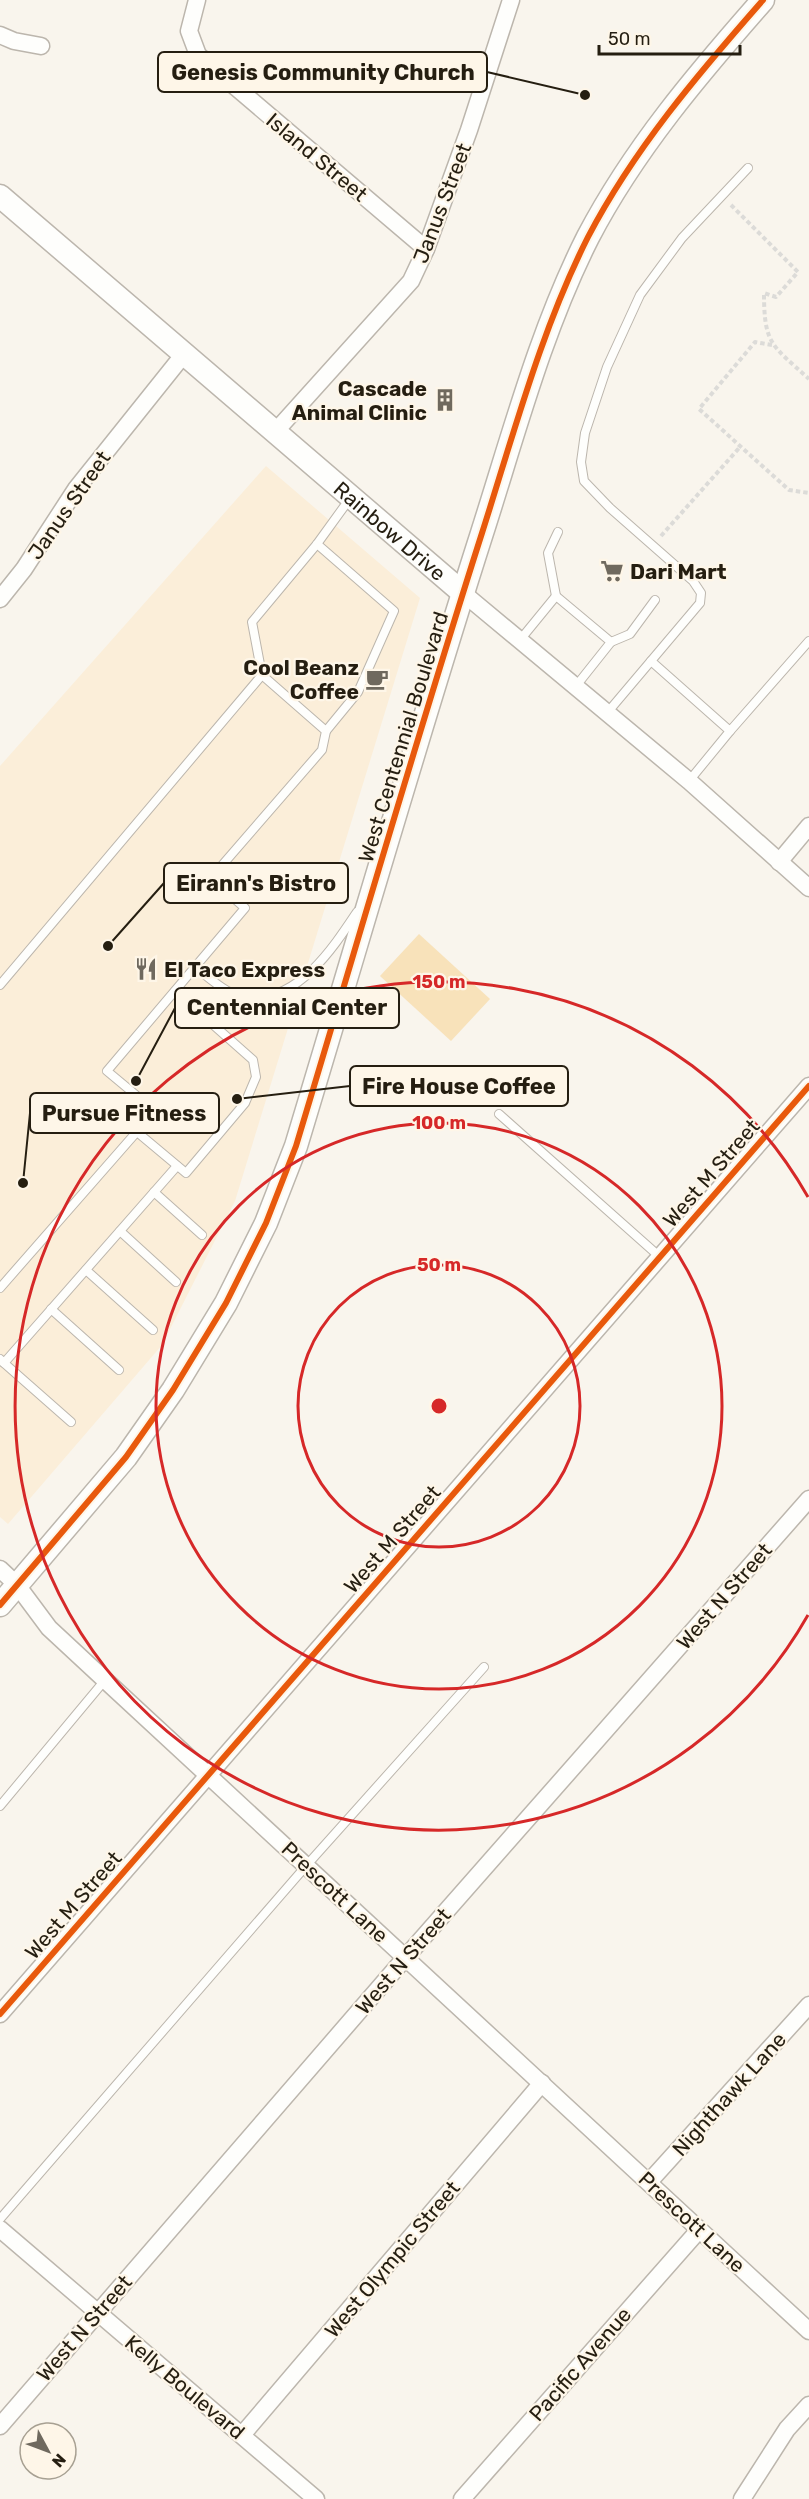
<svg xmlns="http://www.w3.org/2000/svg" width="809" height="2499" font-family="Rubik,sans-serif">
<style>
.built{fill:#fbeed9}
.green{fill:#f8e2ba}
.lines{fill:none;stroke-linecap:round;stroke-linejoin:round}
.lane-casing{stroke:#bcb6ad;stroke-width:10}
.street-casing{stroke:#bcb6ad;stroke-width:19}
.secondary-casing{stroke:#bcb6ad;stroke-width:25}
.path{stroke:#dcdbd8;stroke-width:4;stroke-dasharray:4.5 3;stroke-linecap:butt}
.lane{stroke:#fefefc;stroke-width:8}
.street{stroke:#fefefc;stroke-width:16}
.secondary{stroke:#fefefc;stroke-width:22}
.cycleway-casing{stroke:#fef6e8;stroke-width:10}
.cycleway{stroke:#e8590c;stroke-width:6}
.ring{fill:none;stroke:#d62828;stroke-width:3}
.labels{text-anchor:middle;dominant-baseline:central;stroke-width:4.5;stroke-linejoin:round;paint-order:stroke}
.street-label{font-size:21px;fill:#251e11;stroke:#fef6e8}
.poi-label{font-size:21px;font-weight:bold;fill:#251e11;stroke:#fef6e8;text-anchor:end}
.centre{fill:#d62828;stroke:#fef6e8;stroke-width:3}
.ring-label{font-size:18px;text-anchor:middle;font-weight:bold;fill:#d62828;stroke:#fef6e8;stroke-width:4.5;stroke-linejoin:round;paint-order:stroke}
.leader{fill:none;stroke:#251e11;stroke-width:2}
.callout-dot{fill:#251e11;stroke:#fef6e8;stroke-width:2}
.callout{fill:#fef6e8;stroke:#251e11;stroke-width:2}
.callout-label{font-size:22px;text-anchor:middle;font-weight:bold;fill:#251e11}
</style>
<rect width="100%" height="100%" fill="#f9f5ed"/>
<!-- built -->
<path class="built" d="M266 466 420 598 235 1201 162 1345 8 1524 0 1517V766Z"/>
<!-- green -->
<path class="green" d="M419 934 490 999 451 1041 380 976Z"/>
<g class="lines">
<!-- lane casing -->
<g class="lane-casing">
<g id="lane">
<path d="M317 544 394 611 358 692 326 731"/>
<path d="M556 596 548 553 558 532"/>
<path d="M520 640 556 596 611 642 576 686"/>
<path d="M611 642 630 634 655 600"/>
<path d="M651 661 730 731 809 641"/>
<path d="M607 713 700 603 701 593 693 581 610 508 584 481 581 462 585 433 607 367 640 295 682 238 748 168"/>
<path d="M689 781 730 731"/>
<path d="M195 967C211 979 230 998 251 998 300 999 333 948 357 912"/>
<path d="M0 985 262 675"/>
<path d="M499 1114 660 1257"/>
<path d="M137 1132 186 1173 245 1103 256 1077 253 1060 175 991"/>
<path d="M154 1192 202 1235"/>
<path d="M120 1231 176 1282"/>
<path d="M86 1270 153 1330"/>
<path d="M0 1288 155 1111 107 1071 245 908 211 878 322 750 326 731 262 675 252 622 317 544 351 497"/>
<path d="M51 1309 119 1370"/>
<path d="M0 1359 4 1363 177 1166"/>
<path d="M4 1363 71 1422"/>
<path d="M0 1806 105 1680"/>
<path d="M0 2219 306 1866 484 1667"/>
</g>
</g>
<!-- street casing -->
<g class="street-casing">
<g id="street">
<path d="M197 0 189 31 198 55 426 249"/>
<path d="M0 35 14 41 41 46"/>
<path d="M275 432 411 281 426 249 469 130 511 0"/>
<path d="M463 593 689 781 809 888"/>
<path d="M0 599 24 569 76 489 184 354"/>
<path d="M779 862 809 826"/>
<path d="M0 1569 17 1585 49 1628 105 1680 809 2331"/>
<path d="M0 2014 809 1086"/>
<path d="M649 2182 809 2005"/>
<path d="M0 2229 316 2499"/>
<path d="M0 2426 405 1958 809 1499"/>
<path d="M242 2435 542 2083"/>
<path d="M462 2499 699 2230"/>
<path d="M742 2499 787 2429 809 2405"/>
</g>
</g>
<!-- secondary casing -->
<g class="secondary-casing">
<g id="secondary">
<path id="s1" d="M0 196 463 593"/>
<path d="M0 1605 126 1457 173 1390 226 1303 266 1223 296 1146C358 941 417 736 482 533 514 433 541 330 588 237 634 149 698 74 763 0"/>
</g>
</g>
<!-- path -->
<g class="path">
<path d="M731 205 798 272 776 297 764 293C764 345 772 345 809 379"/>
<path d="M772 345 755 342 699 409 789 490 809 493"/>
<path d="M661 536 740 447"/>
</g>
<!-- lane -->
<use href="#lane" class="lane"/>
<!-- street -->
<use href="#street" class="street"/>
<!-- secondary -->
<use href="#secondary" class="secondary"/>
<!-- cycleway casing -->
<g class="cycleway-casing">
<g id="cycleway">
<path d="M0 1605 126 1457 173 1390 226 1303 266 1223 296 1146C358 941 417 736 482 533 514 433 541 330 588 237 634 149 698 74 763 0"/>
<path d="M0 2014 809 1086"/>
</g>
</g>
<!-- cycleway -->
<use href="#cycleway" class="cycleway"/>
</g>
<!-- distance rings -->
<g class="ring">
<circle cx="439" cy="1406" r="141"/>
<circle cx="439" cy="1406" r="283"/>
<path d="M808 1615A424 424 0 1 1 808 1197"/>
</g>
<!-- icons -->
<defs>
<g id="building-bare" transform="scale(1.8)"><path d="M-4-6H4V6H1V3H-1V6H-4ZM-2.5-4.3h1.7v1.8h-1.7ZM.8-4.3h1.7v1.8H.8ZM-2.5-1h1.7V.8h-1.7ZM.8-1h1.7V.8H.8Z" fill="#6f695e" stroke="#fef6e8" stroke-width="2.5" paint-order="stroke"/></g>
<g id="supermarket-bare" transform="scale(1.8)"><path d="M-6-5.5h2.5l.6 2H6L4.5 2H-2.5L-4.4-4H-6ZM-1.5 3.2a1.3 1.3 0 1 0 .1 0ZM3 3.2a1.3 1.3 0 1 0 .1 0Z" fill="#6f695e" stroke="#fef6e8" stroke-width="2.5" paint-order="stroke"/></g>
<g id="cafe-bare" transform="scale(1.8)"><path d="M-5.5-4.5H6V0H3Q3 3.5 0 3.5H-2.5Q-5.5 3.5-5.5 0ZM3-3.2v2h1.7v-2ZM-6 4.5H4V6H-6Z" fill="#6f695e" stroke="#fef6e8" stroke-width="2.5" paint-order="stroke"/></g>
<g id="restaurant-bare" transform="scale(1.8)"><path d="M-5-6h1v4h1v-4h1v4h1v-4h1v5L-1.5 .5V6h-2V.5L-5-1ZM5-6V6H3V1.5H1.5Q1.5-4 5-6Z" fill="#6f695e" stroke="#fef6e8" stroke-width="2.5" paint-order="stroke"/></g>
</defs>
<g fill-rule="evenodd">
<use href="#building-bare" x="445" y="400"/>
<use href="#supermarket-bare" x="612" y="571"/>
<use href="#cafe-bare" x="377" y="679"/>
<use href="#restaurant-bare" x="146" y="969"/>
</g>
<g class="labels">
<!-- street labels -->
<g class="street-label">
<text transform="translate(317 157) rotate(40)">Island Street</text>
<text transform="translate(442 203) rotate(-69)">Janus Street</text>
<text transform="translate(69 505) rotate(-55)">Janus Street</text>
<text stroke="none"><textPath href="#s1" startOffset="514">Rainbow Drive</textPath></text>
<text transform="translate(403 737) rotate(-73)">West Centennial Boulevard</text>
<text transform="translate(711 1173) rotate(-49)">West M Street</text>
<text transform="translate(392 1539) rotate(-49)">West M Street</text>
<text transform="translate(724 1596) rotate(-49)">West N Street</text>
<text transform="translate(335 1892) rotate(43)">Prescott Lane</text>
<text transform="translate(73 1905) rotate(-49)">West M Street</text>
<text transform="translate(403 1961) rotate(-49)">West N Street</text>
<text transform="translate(729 2094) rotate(-48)">Nighthawk Lane</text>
<text transform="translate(692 2222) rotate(43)">Prescott Lane</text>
<text transform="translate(392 2259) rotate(-50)">West Olympic Street</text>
<text transform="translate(84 2328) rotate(-49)">West N Street</text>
<text transform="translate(580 2364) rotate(-49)">Pacific Avenue</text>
<text transform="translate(185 2387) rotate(40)">Kelly Boulevard</text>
</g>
<!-- poi labels -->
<g class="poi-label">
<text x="427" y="388">Cascade<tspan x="427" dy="24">Animal Clinic</tspan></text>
<text x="630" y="571" text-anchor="start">Dari Mart</text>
<text x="359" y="667">Cool Beanz<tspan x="359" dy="24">Coffee</tspan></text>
<text x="164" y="969" text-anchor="start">El Taco Express</text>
</g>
</g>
<circle cx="439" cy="1406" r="9" class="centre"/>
<g class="ring-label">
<text x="439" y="988">150 m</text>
<text x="439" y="1129">100 m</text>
<text x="439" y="1271">50 m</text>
</g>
<!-- callouts -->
<path class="leader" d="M585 95L487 72M108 946L164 883M136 1081L175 1008M237 1099L350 1086M23 1183L30 1113"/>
<g class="callout-dot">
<circle cx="585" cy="95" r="6"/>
<circle cx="108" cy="946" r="6"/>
<circle cx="136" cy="1081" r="6"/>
<circle cx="237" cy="1099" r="6"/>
<circle cx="23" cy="1183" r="6"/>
</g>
<g class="callout">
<rect x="158" y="52" width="329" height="40" rx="6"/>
<rect x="164" y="863" width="184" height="40" rx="6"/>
<rect x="175" y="988" width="224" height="40" rx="6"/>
<rect x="350" y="1066" width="218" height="40" rx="6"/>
<rect x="30" y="1093" width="189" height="40" rx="6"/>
</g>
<g class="callout-label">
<text x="323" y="80">Genesis Community Church</text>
<text x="256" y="891">Eirann's Bistro</text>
<text x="287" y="1015">Centennial Center</text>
<text x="459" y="1094">Fire House Coffee</text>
<text x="124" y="1121">Pursue Fitness</text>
</g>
<!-- north arrow -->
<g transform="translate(48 2451) rotate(131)"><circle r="28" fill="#fef6e8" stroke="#a7a092" stroke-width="1.5"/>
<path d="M0-4.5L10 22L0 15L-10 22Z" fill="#6f695e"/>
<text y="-9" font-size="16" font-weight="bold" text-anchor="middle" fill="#251e11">N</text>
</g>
<!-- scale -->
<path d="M599 45v9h141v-9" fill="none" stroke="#251e11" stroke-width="3"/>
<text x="608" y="45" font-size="18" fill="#251e11" stroke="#fef6e8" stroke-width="4.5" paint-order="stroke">50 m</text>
</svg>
